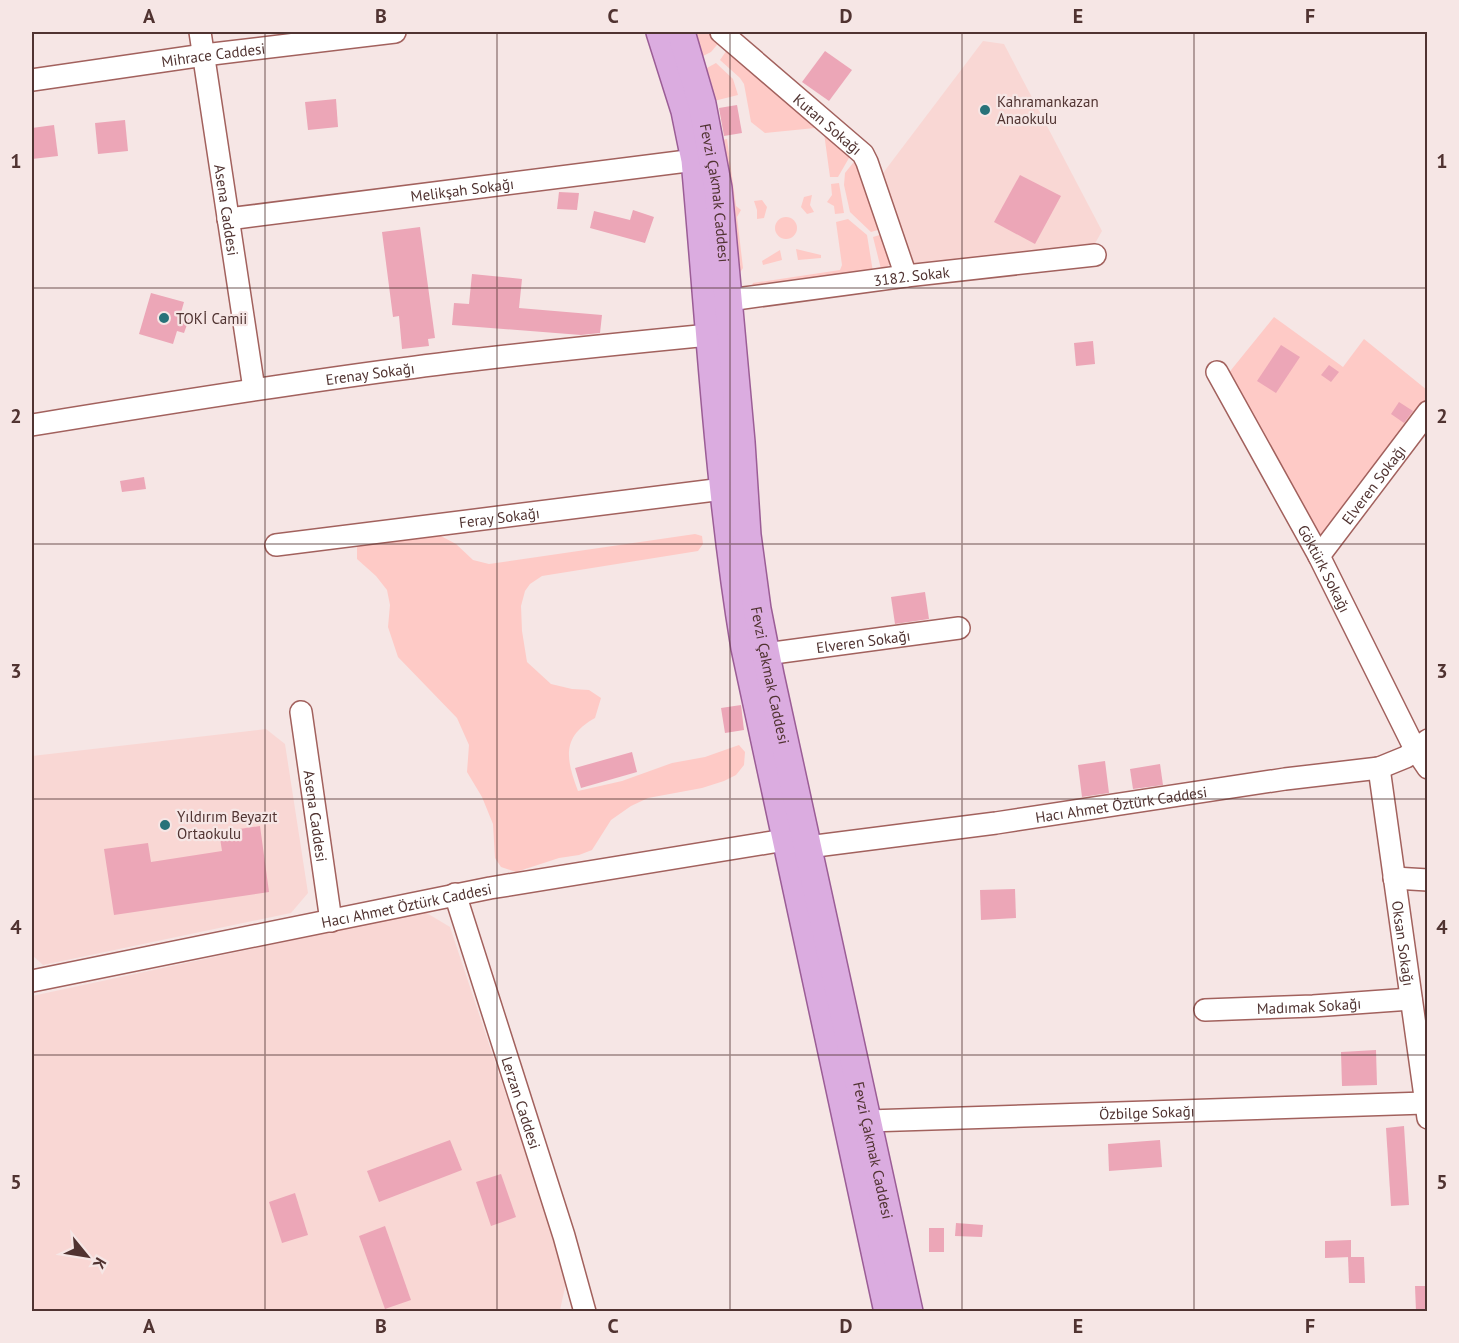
<svg xmlns="http://www.w3.org/2000/svg" width="1459" height="1343" font-family="'PT Sans',sans-serif">
<style>
.built{fill:#f9d7d4}
.green{fill:#fecac6}
.building{fill:#eca6b7}
.lines{fill:none;stroke-linecap:round;stroke-linejoin:round}
.minor-casing{stroke:#a2615d;stroke-width:24}
.major-casing{stroke:#9b5d96;stroke-width:30}
.minor{stroke:#fff;stroke-width:21}
.major{stroke:#dbace0;stroke-width:27}
.grid{fill:none;stroke:#503331;stroke-width:1.5;stroke-opacity:0.55}
.poi-dot{fill:#287279;stroke:#f6e6e5;stroke-width:2}
.labels{text-anchor:middle;dominant-baseline:central;stroke-width:4.5;stroke-linejoin:round;paint-order:stroke}
.street-label{font-size:15px;fill:#503331;stroke:#f6e6e5}
.poi-label{font-size:15px;fill:#503331;stroke:#f6e6e5;text-anchor:start}
.neatline{fill:none;stroke:#503331;stroke-width:2}
.grid-label{font-size:20px;text-anchor:middle;font-weight:bold;fill:#503331}
</style>
<rect width="100%" height="100%" fill="#f6e6e5"/>
<!-- built -->
<g class="built">
<path d="M983 41 1004 44 1102 231 1093 247 914 272 880 177Z"/>
<path d="M266 729 285 744 308 893 291 913 43 965 32 955V756Z"/>
<path d="M425 912 450 927 567 1278 560 1310 32 1311V996Z"/>
</g>
<!-- green -->
<g class="green">
<path d="M694 32H710L721 40 711 52 701 57Z"/>
<path d="M729 47 853 151 838 177H830L824 133 815 128 765 133 751 122 744 84 740 78 720 60Z"/>
<path d="M716 63 733 79 738 95 714 101 705 69Z"/>
<path d="M727 139 736 206 741 210 737 217 743 268 737 277 721 140Z"/>
<path d="M857 158 881 229 871 232 850 212 844 185 845 173Z"/>
<path d="M839 183 844 213 835 214 834 206 827 202 832 195 831 184Z"/>
<path d="M812 195 810 205 814 212 807 214 801 207 804 197Z"/>
<path d="M762 200 767 207 764 218 757 219V210L754 201Z"/>
<circle cx="786" cy="228" r="11"/>
<path d="M848 219 867 235 873 272 750 290 753 283 840 270 842 265 836 222Z"/>
<path d="M883 234 892 260 888 266 881 269 873 237Z"/>
<path d="M796 249 821 255V258L798 260Z"/>
<path d="M780 250 782 260 763 265 762 261Z"/>
<path d="M1274 317 1343 367 1364 339 1427 390V401L1327 536 1310 533 1227 375Z"/>
<path d="M695 534 702 536 703 544 698 551 542 576 530 584 525 591 521 606 522 631 527 662 551 684 572 689 589 690 601 698 595 718C561 737 566 759 578 791L622 781 672 763 705 757 739 745 745 752 744 765 736 775 724 781 702 788 648 798 631 806 611 820 592 850 579 855 559 858 516 872 501 867 495 858 493 824 482 797 467 772 469 745 457 718 398 657 388 627 390 605 387 590 376 576 357 559V546L366 540 439 535 456 544 473 560 489 564Z"/>
</g>
<!-- building -->
<g class="building">
<path d="M825 51 852 70 829 101 802 82Z"/>
<path d="M336 99 338 127 308 130 305 102Z"/>
<path d="M737 105 742 133 724 136 719 108Z"/>
<path d="M125 120 128 151 98 154 95 123Z"/>
<path d="M54 125 58 156 32 159V128Z"/>
<path d="M1020 175 1061 196 1035 244 994 222Z"/>
<path d="M559 192 579 193 577 210 557 209Z"/>
<path d="M633 210 654 217 645 243 590 228 594 211 630 220Z"/>
<path d="M420 227 435 338 428 339 429 346 402 349 399 316 393 317 382 232Z"/>
<path d="M472 274 522 279 519 308 602 315 600 333 581 335 452 325 454 303 469 304Z"/>
<path d="M151 293 184 302 180 316 189 319 184 333 177 331 173 344 139 334Z"/>
<path d="M1093 341 1095 364 1076 366 1074 343Z"/>
<path d="M1281 345 1300 357 1276 393 1257 381Z"/>
<path d="M1329 365 1339 372 1331 382 1321 375Z"/>
<path d="M1399 402 1413 411 1404 423 1391 414Z"/>
<path d="M144 477 146 489 122 492 120 481Z"/>
<path d="M925 592 929 619 895 624 891 597Z"/>
<path d="M741 705 744 730 725 733 721 708Z"/>
<path d="M632 752 637 772 581 788 575 768Z"/>
<path d="M1105 761 1109 793 1082 797 1078 765Z"/>
<path d="M1160 764 1163 785 1133 789 1130 769Z"/>
<path d="M260 826 269 892 114 915 104 849 148 843 151 862 222 851 219 832Z"/>
<path d="M1015 889 1016 918 981 920 980 890Z"/>
<path d="M1376 1050 1377 1085 1342 1086 1341 1052Z"/>
<path d="M1404 1126 1409 1205 1391 1206 1386 1128Z"/>
<path d="M450 1140 462 1170 379 1202 367 1171Z"/>
<path d="M1160 1140 1162 1167 1109 1171 1108 1144Z"/>
<path d="M501 1174 516 1217 491 1226 476 1182Z"/>
<path d="M295 1193 308 1235 282 1243 269 1202Z"/>
<path d="M956 1223 983 1225 982 1237 955 1236Z"/>
<path d="M385 1226 411 1300 385 1309 359 1236Z"/>
<rect x="929" y="1228" width="15" height="24"/>
<path d="M1351 1240V1257L1325 1258V1241Z"/>
<path d="M1348 1257H1364L1365 1283H1349Z"/>
<path d="M1415 1286H1428V1311H1416Z"/>
</g>
<g class="lines">
<!-- minor casing -->
<g class="minor-casing">
<g id="minor">
<path id="s1" d="M200 32 254 389"/>
<path id="s2" d="M721 32 863 154 867 162 906 276"/>
<path id="s3" d="M32 80 204 55 395 32"/>
<path id="s4" d="M228 219 695 160"/>
<path id="s5" d="M729 300 906 276 1095 255"/>
<path id="s6" d="M1217 372 1319 556 1415 749 1428 768"/>
<path id="s7" d="M32 425C155 405 278 385 401 369 504 355 606 345 709 335"/>
<path id="s8" d="M276 545 723 489"/>
<path id="s9" d="M1319 556 1428 412"/>
<path id="s10" d="M766 654 959 628"/>
<path id="s11" d="M301 712 331 921"/>
<path id="s12" d="M1379 768 1428 1118"/>
<path id="s13" d="M808 847 996 823 1285 779 1379 768 1406 757 1428 740"/>
<path d="M1394 878 1428 880"/>
<path id="s14" d="M455 894 564 1236 585 1312"/>
<path id="s15" d="M32 981 490 888 785 840"/>
<path id="s16" d="M1205 1010 1313 1006 1411 999"/>
<path id="s17" d="M868 1121 1425 1103"/>
</g>
</g>
<!-- major casing -->
<g class="major-casing">
<g id="major">
<path d="M660 32 685 111 695 160C710 323 718 486 745 648L888 1312"/>
<path id="s18" d="M681 32 702 104 718 188 741 442 747 535 757 609 770 675 909 1312"/>
</g>
</g>
<!-- minor -->
<use href="#minor" class="minor"/>
<!-- major -->
<use href="#major" class="major"/>
</g>
<!-- grid -->
<path class="grid" d="M265 32V1312M497 32V1312M730 32V1312M962 32V1312M1194 32V1312M32 288H1428M32 544H1428M32 799H1428M32 1055H1428"/>
<!-- markers -->
<g class="poi-dot">
<circle cx="985" cy="110" r="6"/>
<circle cx="164" cy="318" r="6"/>
<circle cx="165" cy="825" r="6"/>
</g>
<g class="labels">
<!-- street labels -->
<g class="street-label">
<text stroke="none"><textPath href="#s3" startOffset="183">Mihrace Caddesi</textPath></text>
<text stroke="none"><textPath href="#s2" startOffset="141">Kutan Sokağı</textPath></text>
<text stroke="none"><textPath href="#s4" startOffset="236">Melikşah Sokağı</textPath></text>
<text stroke="none"><textPath href="#s18" startOffset="165">Fevzi Çakmak Caddesi</textPath></text>
<text stroke="none"><textPath href="#s1" startOffset="180">Asena Caddesi</textPath></text>
<text stroke="none"><textPath href="#s5" startOffset="184">3182. Sokak</textPath></text>
<text stroke="none"><textPath href="#s7" startOffset="342">Erenay Sokağı</textPath></text>
<text stroke="none"><textPath href="#s9" startOffset="90">Elveren Sokağı</textPath></text>
<text stroke="none"><textPath href="#s8" startOffset="225">Feray Sokağı</textPath></text>
<text stroke="none"><textPath href="#s6" startOffset="224">Göktürk Sokağı</textPath></text>
<text stroke="none"><textPath href="#s10" startOffset="98">Elveren Sokağı</textPath></text>
<text stroke="none"><textPath href="#s18" startOffset="651">Fevzi Çakmak Caddesi</textPath></text>
<text stroke="none"><textPath href="#s13" startOffset="316">Hacı Ahmet Öztürk Caddesi</textPath></text>
<text stroke="none"><textPath href="#s11" startOffset="105">Asena Caddesi</textPath></text>
<text stroke="none"><textPath href="#s15" startOffset="382">Hacı Ahmet Öztürk Caddesi</textPath></text>
<text stroke="none"><textPath href="#s12" startOffset="177">Oksan Sokağı</textPath></text>
<text stroke="none"><textPath href="#s16" startOffset="104">Madımak Sokağı</textPath></text>
<text stroke="none"><textPath href="#s14" startOffset="219">Lerzan Caddesi</textPath></text>
<text stroke="none"><textPath href="#s17" startOffset="279">Özbilge Sokağı</textPath></text>
<text stroke="none"><textPath href="#s18" startOffset="1137">Fevzi Çakmak Caddesi</textPath></text>
</g>
<!-- poi labels -->
<g class="poi-label">
<text x="997" y="101">Kahramankazan<tspan x="997" dy="17">Anaokulu</tspan></text>
<text x="176" y="318">TOKİ Camii</text>
<text x="177" y="816">Yıldırım Beyazıt<tspan x="177" dy="17">Ortaokulu</tspan></text>
</g>
</g>
<!-- border -->
<rect width="1459" height="1343" fill="none" stroke="#f6e6e5" stroke-width="66"/>
<!-- north arrow -->
<g transform="translate(87 1256) rotate(120)" stroke="#f6e6e5" stroke-width="4.5" paint-order="stroke">
<path d="M0-4.5L10 22L0 15L-10 22Z" fill="#503331"/>
<text y="-9" font-size="16" font-weight="bold" text-anchor="middle" fill="#503331">K</text>
</g>
<rect x="33" y="33" width="1393" height="1277" class="neatline"/>
<g class="grid-label">
<text x="149" y="23">A</text>
<text x="381" y="23">B</text>
<text x="613" y="23">C</text>
<text x="846" y="23">D</text>
<text x="1078" y="23">E</text>
<text x="1310" y="23">F</text>
<text x="16" y="168">1</text>
<text x="1442" y="168">1</text>
<text x="16" y="423">2</text>
<text x="1442" y="423">2</text>
<text x="16" y="678">3</text>
<text x="1442" y="678">3</text>
<text x="16" y="934">4</text>
<text x="1442" y="934">4</text>
<text x="16" y="1189">5</text>
<text x="1442" y="1189">5</text>
<text x="149" y="1333">A</text>
<text x="381" y="1333">B</text>
<text x="613" y="1333">C</text>
<text x="846" y="1333">D</text>
<text x="1078" y="1333">E</text>
<text x="1310" y="1333">F</text>
</g>
</svg>
